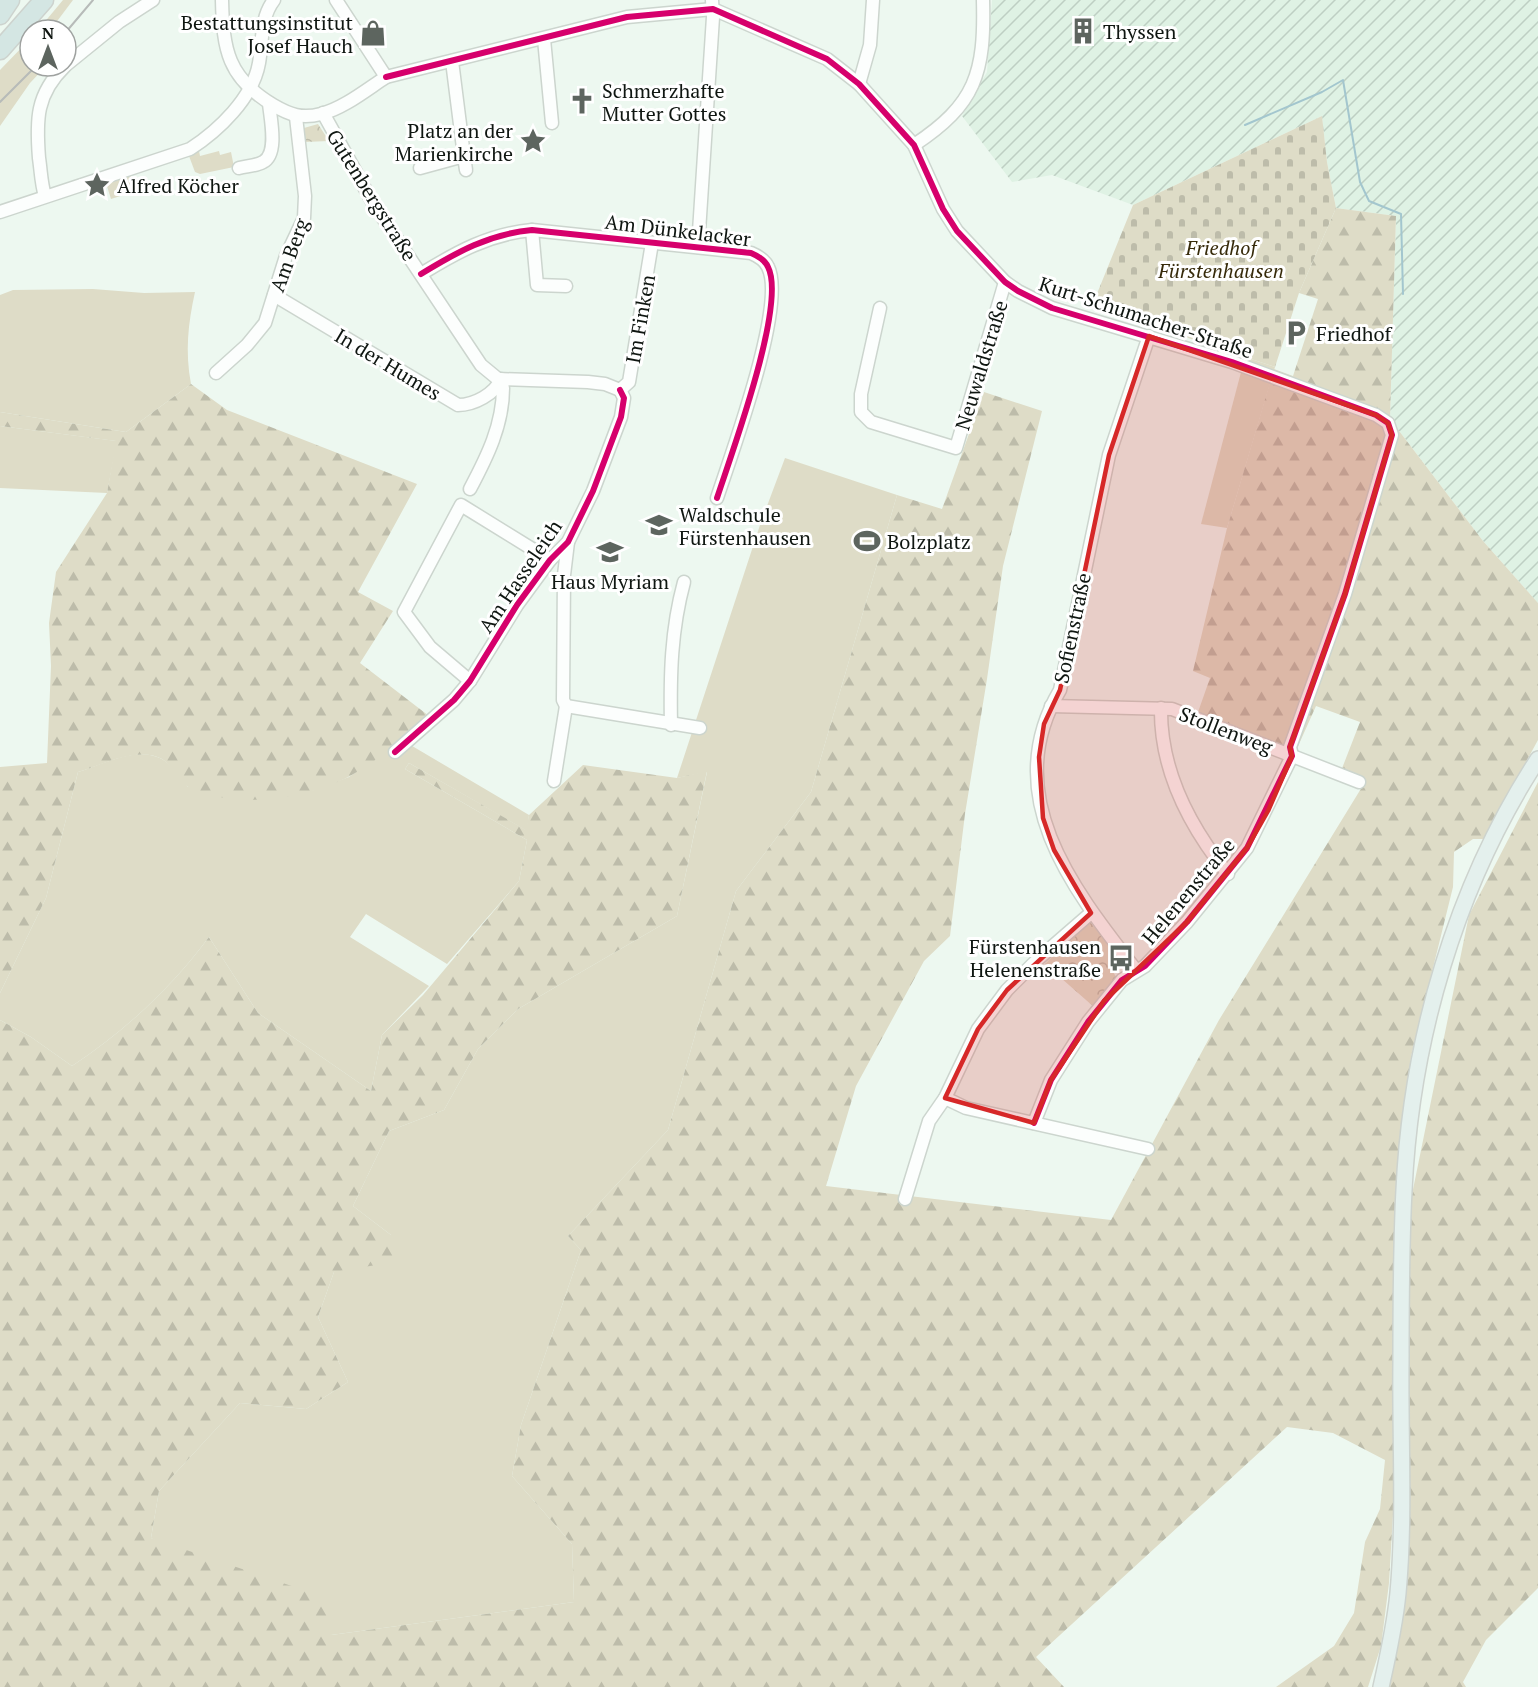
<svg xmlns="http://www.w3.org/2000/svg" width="1538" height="1687" font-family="'PT Serif',serif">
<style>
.industrial{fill:url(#industrial-furrows)}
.green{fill:#dedcc7}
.forest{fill:url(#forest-firs)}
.cemetery{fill:url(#cemetery-stones)}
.park{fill:url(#park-crowns)}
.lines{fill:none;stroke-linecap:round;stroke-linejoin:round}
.stream{stroke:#a3c6ce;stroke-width:2}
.minor-casing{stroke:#ccd5ce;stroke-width:15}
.major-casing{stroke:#cdd3ce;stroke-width:18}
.highway-casing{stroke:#cdd3ce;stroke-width:21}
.minor{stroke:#fcfefd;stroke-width:12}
.major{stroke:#e4f0ed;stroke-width:15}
.highway{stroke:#d4e6e3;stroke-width:18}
.rail{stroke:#b7bbb9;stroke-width:2}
.cycleway-casing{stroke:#fff;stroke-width:10}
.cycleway{stroke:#d6006c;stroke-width:6}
.marked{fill:#d62828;fill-opacity:0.2;stroke:#d62828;stroke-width:4.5;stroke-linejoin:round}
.labels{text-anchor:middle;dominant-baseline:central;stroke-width:6;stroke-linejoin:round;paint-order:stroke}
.poi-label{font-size:20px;fill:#0f1611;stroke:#fff;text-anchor:start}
.street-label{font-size:20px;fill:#0f1611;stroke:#fff}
.park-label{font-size:20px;font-style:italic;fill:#362a0a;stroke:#fff}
</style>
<defs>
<pattern id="industrial-furrows" width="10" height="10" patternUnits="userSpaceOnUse" patternTransform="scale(1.5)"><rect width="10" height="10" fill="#dff2e4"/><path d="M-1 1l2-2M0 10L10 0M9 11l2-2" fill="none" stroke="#becfc3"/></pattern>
<pattern id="forest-firs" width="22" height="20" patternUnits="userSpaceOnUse" patternTransform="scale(1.5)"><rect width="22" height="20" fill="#dedcc7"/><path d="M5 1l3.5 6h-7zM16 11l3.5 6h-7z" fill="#bdbcaa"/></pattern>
<pattern id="cemetery-stones" width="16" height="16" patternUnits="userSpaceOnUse" patternTransform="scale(1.5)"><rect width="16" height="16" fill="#dedcc7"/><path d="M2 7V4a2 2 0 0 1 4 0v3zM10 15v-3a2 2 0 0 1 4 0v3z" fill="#bdbcaa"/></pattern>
<pattern id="park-crowns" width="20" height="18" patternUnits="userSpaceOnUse" patternTransform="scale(1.5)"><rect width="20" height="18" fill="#dedcc7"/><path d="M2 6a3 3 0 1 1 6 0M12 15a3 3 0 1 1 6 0" fill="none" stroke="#bdbcaa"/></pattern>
</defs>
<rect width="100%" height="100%" fill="#edf8f0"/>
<!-- industrial -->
<path class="industrial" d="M992 0H1538V603L1483 541 1390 419 1396 216 1336 208 1327 162 1322 116 1133 205 1052 175 1012 182 962 116 987 72Z"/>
<!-- green -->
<g class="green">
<path d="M63 0H73L52 28 55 30H38Z"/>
<path d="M30 39V66H46L30 83 0 126V70Z"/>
<path d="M199 151 200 156 219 151 220 155 231 152 234 167 200 174 195 172 189 156Z"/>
<path d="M131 176 136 191 111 199 106 183Z"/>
<path d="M93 289 144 293 195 292C188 324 185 351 191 384L126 432 0 412V295L13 290Z"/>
<path d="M1245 357 1275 367 1227 528 1201 524Z"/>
<path d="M0 426 117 441 107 493 0 488Z"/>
<path d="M785 458 897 495 811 792 736 891 668 1130 568 1236 581 1250 521 1425 512 1476 572 1544 574 1602 331 1635 151 1538 159 1491 240 1403 306 1409 348 1382 318 1317 334 1272 391 1235 353 1206 389 1131 444 1110 478 1049 518 1009 677 916 707 772 677 778 761 522Z"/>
<path d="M402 740 529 815 527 831 409 763 405 769 527 840 519 881 447 964 366 914 350 937 429 986 382 1035 371 1091 258 1013 209 937C172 987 124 1032 72 1066L31 1037 0 1020V993L46 898 78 772C101 765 138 745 162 759 172 765 181 779 188 787L311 791 349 777Z"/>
</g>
<!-- forest -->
<g class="forest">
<path d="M1336 208 1396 216 1390 419 1483 541 1538 603V740L1484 839H1473L1454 852 1453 887 1411 1057 1397 1202 1394 1497 1389 1583 1381 1646 1368 1687H1276L1334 1646 1354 1613 1365 1542 1380 1509 1385 1460 1333 1433 1287 1427 1036 1657 1064 1687H0V1020L31 1037 72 1066C124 1032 172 987 209 937L258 1013 371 1091 382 1035 423 995 519 881 527 840 405 769 409 763 526 830 529 815 583 765 677 778 707 771 677 916 518 1009 478 1049 444 1110 389 1131 353 1206 391 1235 400 1261 334 1272 318 1317 348 1382 306 1409 240 1403 159 1491 151 1538 324 1597 331 1635 574 1602 572 1544 512 1476 521 1425 581 1250 568 1236 668 1130 736 891 811 792 897 495 942 509 984 392 1042 411 1003 566 987 679 965 814 950 936 924 961 856 1086 826 1186 1111 1220 1219 1020 1362 787 1360 778 1341 771 1360 722 1316 706 1295 753 1197 715 1210 678 1193 671 1227 528 1274 369 1293 376 1318 299 1299 293Z"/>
<path d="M191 384 227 410 417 484 358 592 393 611 360 663 429 716C405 738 379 760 350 776 305 800 237 809 190 788 178 782 173 766 162 759 138 746 102 765 78 772L46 898 0 993V767L47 763 51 666 49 623 56 572 107 493 116 441 0 426V412L126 432Z"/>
<path d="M1538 782V1588L1486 1640 1463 1682 1466 1687H1389L1398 1640 1409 1209 1469 915Z"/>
</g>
<!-- cemetery -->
<path class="cemetery" d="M1322 116 1327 162 1336 208 1299 293 1275 367 1092 306 1133 205Z"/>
<!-- park -->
<g class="park">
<path d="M318 124 329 141 305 142 304 128Z"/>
<path d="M1089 920 1117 956 1112 961 1117 968 1113 972 1117 978 1094 1007 1045 964Z"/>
</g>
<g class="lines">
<!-- stream -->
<path class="stream" d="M1245 125 1322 92 1343 80 1360 182 1369 201 1401 214 1403 294"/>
<!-- minor casing -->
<g class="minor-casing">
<g id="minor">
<path d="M222 0C223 50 228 78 273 105 290 115 302 119 321 114 344 108 366 90 386 77L336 0"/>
<path d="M544 39 552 123"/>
<path d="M66 65 119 22 153 0"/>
<path d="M386 77 627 17 713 9 827 59 859 84 914 145 943 209 957 231 1005 282 1018 291 1052 308 1232 362 1376 415 1388 423 1392 435 1345 594 1290 747 1292 756 1247 848 1187 922 1145 966 1122 980 1088 1022 1051 1080 1034 1123"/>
<path d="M859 84 870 45 873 0"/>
<path d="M323 113 373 203 481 365 498 379 588 382 605 384 620 390"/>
<path d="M914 145C976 104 985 73 983 0"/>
<path d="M464 156 466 170"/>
<path d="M239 168C247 166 256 166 263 162 279 154 270 117 269 103"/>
<path d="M420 168 464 156 452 61"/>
<path d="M45 196C41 183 41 171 39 158 36 120 36 94 65 66"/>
<path d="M0 212 190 149C218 131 253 98 259 63 263 41 260 18 274 0"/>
<path d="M532 230 537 285 566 286"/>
<path d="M698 247 713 17 712 0"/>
<path d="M421 274C457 252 489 234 532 230L751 253C758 256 765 260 768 267 787 304 731 455 717 498"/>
<path d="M274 295 458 405C474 405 495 394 501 379"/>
<path d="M880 308 861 394V412L871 422 956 448 1005 282"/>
<path d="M216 373 247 345 265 323 286 256 304 218 305 196 296 117"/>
<path d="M620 390 629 382 652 243"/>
<path d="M470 489C487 457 503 425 503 388L499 384"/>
<path d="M470 681 430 647 404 612 461 505 550 560"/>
<path d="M566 706 700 728"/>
<path d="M1051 706 1172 709 1359 782"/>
<path d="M1161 708C1160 771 1190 827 1228 874"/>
<path d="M671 725C670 675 671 630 684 582"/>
<path d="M395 752 454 700 470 681 517 605 550 560 568 542 593 491 621 417 624 398 620 390"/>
<path d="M554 781 566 706 563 700 564 575 568 542"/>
<path d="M1136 970C1073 889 998 795 1060 690L1109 455 1149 336"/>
<path d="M945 1098 966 1108 1148 1149"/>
<path d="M905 1199 929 1121 945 1098 978 1029 1007 990 1038 959 1091 913"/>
</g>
</g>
<!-- major casing -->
<g class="major-casing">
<path id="major" d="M1381 1687C1388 1656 1395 1624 1398 1593 1405 1516 1400 1439 1401 1362 1401 1305 1401 1247 1404 1190 1411 1040 1456 885 1538 759"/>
</g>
<!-- highway casing -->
<g class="highway-casing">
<g id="highway">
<path d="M0 15 10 0"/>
<path d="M0 50 44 0"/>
</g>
</g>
<!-- minor -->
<use href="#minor" class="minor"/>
<!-- major -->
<use href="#major" class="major"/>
<!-- highway -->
<use href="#highway" class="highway"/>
<!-- rail -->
<g class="rail">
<path d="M66 32 93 0"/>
<path d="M0 102 36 66"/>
</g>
<!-- cycleway casing -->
<g class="cycleway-casing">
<g id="cycleway">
<path d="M386 77 627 17 713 9 827 59 859 84 914 145 943 209 957 231 1005 282 1018 291 1052 308 1232 362 1376 415 1388 423 1392 435 1345 594 1290 747 1292 756 1247 848 1187 922 1145 966 1122 980 1088 1022 1051 1080 1034 1123"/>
<path d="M421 274C457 252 489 234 532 230L751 253C758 256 765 260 768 267 787 304 731 455 717 498"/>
<path d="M395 752 454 700 470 681 517 605 550 560 568 542 593 491 621 417 624 398 620 390"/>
</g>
</g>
<!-- cycleway -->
<use href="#cycleway" class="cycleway"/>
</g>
<!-- marked area -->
<path class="marked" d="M1149 336 1376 415 1388 423 1392 435 1345 594 1290 747 1292 756 1268 811 1247 848 1187 922 1104 1001 1051 1080 1034 1123 945 1098 978 1029 1007 990 1091 913 1054 850 1043 818 1039 757 1044 724 1060 690 1109 455Z"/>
<!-- icons -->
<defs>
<g id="building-bare" transform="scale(2.07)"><path d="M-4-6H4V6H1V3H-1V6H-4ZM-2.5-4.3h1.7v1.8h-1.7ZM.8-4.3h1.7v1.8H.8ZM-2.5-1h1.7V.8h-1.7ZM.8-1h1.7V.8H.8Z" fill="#5d655f" stroke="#fff" stroke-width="2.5" paint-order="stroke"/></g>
<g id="shop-bare" transform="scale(2.07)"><path d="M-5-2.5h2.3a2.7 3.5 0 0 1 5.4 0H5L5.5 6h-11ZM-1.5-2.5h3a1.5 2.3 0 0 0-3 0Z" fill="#5d655f" stroke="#fff" stroke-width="2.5" paint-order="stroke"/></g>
<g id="church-bare" transform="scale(2.07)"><path d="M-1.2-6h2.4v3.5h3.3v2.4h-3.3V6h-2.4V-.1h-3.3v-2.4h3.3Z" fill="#5d655f" stroke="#fff" stroke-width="2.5" paint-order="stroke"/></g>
<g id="sight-bare" transform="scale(2.07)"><path d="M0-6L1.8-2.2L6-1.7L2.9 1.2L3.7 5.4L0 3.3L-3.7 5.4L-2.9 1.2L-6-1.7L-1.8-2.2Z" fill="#5d655f" stroke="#fff" stroke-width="2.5" paint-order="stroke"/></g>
<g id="parking-bare" transform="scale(2.07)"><path d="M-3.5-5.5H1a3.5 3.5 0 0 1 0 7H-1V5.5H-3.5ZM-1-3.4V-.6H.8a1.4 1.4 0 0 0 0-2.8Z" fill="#5d655f" stroke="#fff" stroke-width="2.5" paint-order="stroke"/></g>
<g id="school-bare" transform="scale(2.07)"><path d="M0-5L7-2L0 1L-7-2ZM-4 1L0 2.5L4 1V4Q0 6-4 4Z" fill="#5d655f" stroke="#fff" stroke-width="2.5" paint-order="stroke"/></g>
<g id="stadium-bare" transform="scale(2.07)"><path d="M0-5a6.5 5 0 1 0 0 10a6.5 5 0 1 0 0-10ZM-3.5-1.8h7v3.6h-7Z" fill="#5d655f" stroke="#fff" stroke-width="2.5" paint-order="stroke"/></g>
<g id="bus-bare" transform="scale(2.07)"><path d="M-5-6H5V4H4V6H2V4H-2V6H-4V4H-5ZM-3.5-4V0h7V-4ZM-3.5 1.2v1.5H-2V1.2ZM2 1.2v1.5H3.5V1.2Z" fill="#5d655f" stroke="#fff" stroke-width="2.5" paint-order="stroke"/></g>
</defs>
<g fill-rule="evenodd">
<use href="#building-bare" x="1083" y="31"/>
<use href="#shop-bare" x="373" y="33"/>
<use href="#church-bare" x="582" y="101"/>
<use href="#sight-bare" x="533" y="141"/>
<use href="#sight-bare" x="97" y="185"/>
<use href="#parking-bare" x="1296" y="333"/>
<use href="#school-bare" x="659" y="525"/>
<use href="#stadium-bare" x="867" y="541"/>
<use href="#school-bare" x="610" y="552"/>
<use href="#bus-bare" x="1121" y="958"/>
</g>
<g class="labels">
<!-- poi labels -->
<g class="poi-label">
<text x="353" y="22" text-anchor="end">Bestattungsinstitut<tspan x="353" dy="23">Josef Hauch</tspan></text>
<text x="1103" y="31">Thyssen</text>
<text x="602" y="90">Schmerzhafte<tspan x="602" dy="23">Mutter Gottes</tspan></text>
<text x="513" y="130" text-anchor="end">Platz an der<tspan x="513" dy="23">Marienkirche</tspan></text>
<text x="117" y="185">Alfred Köcher</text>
<text x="1316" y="333">Friedhof</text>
<text x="679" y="514">Waldschule<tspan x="679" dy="23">Fürstenhausen</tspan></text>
<text x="887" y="541">Bolzplatz</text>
<text x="610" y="581" text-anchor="middle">Haus Myriam</text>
<text x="1101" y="946" text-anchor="end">Fürstenhausen<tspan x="1101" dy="23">Helenenstraße</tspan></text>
</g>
<!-- street labels -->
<g class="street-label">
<text transform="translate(372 195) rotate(58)">Gutenbergstraße</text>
<text transform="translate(678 230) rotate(7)">Am Dünkelacker</text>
<text transform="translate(289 255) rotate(-70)">Am Berg</text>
<text transform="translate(1146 317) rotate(18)">Kurt-Schumacher-Straße</text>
<text transform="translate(640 319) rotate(-80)">Im Finken</text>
<text transform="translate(388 364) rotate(31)">In der Humes</text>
<text transform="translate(981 365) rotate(-73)">Neuwaldstraße</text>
<text transform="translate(520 576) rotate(-56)">Am Hasseleich</text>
<text transform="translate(1072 628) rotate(-78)">Sofienstraße</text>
<text transform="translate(1226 730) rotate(21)">Stollenweg</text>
<text transform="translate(1188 891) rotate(-50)">Helenenstraße</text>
</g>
<!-- park labels -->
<g class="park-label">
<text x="1221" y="247">Friedhof<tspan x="1221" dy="23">Fürstenhausen</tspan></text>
</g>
</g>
<!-- north arrow -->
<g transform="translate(48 48)"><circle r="28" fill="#ffffff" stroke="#9fa2a0" stroke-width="1.5"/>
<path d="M0-4.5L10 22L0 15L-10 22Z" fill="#5d655f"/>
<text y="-9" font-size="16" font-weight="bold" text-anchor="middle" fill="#0f1611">N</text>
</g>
</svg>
